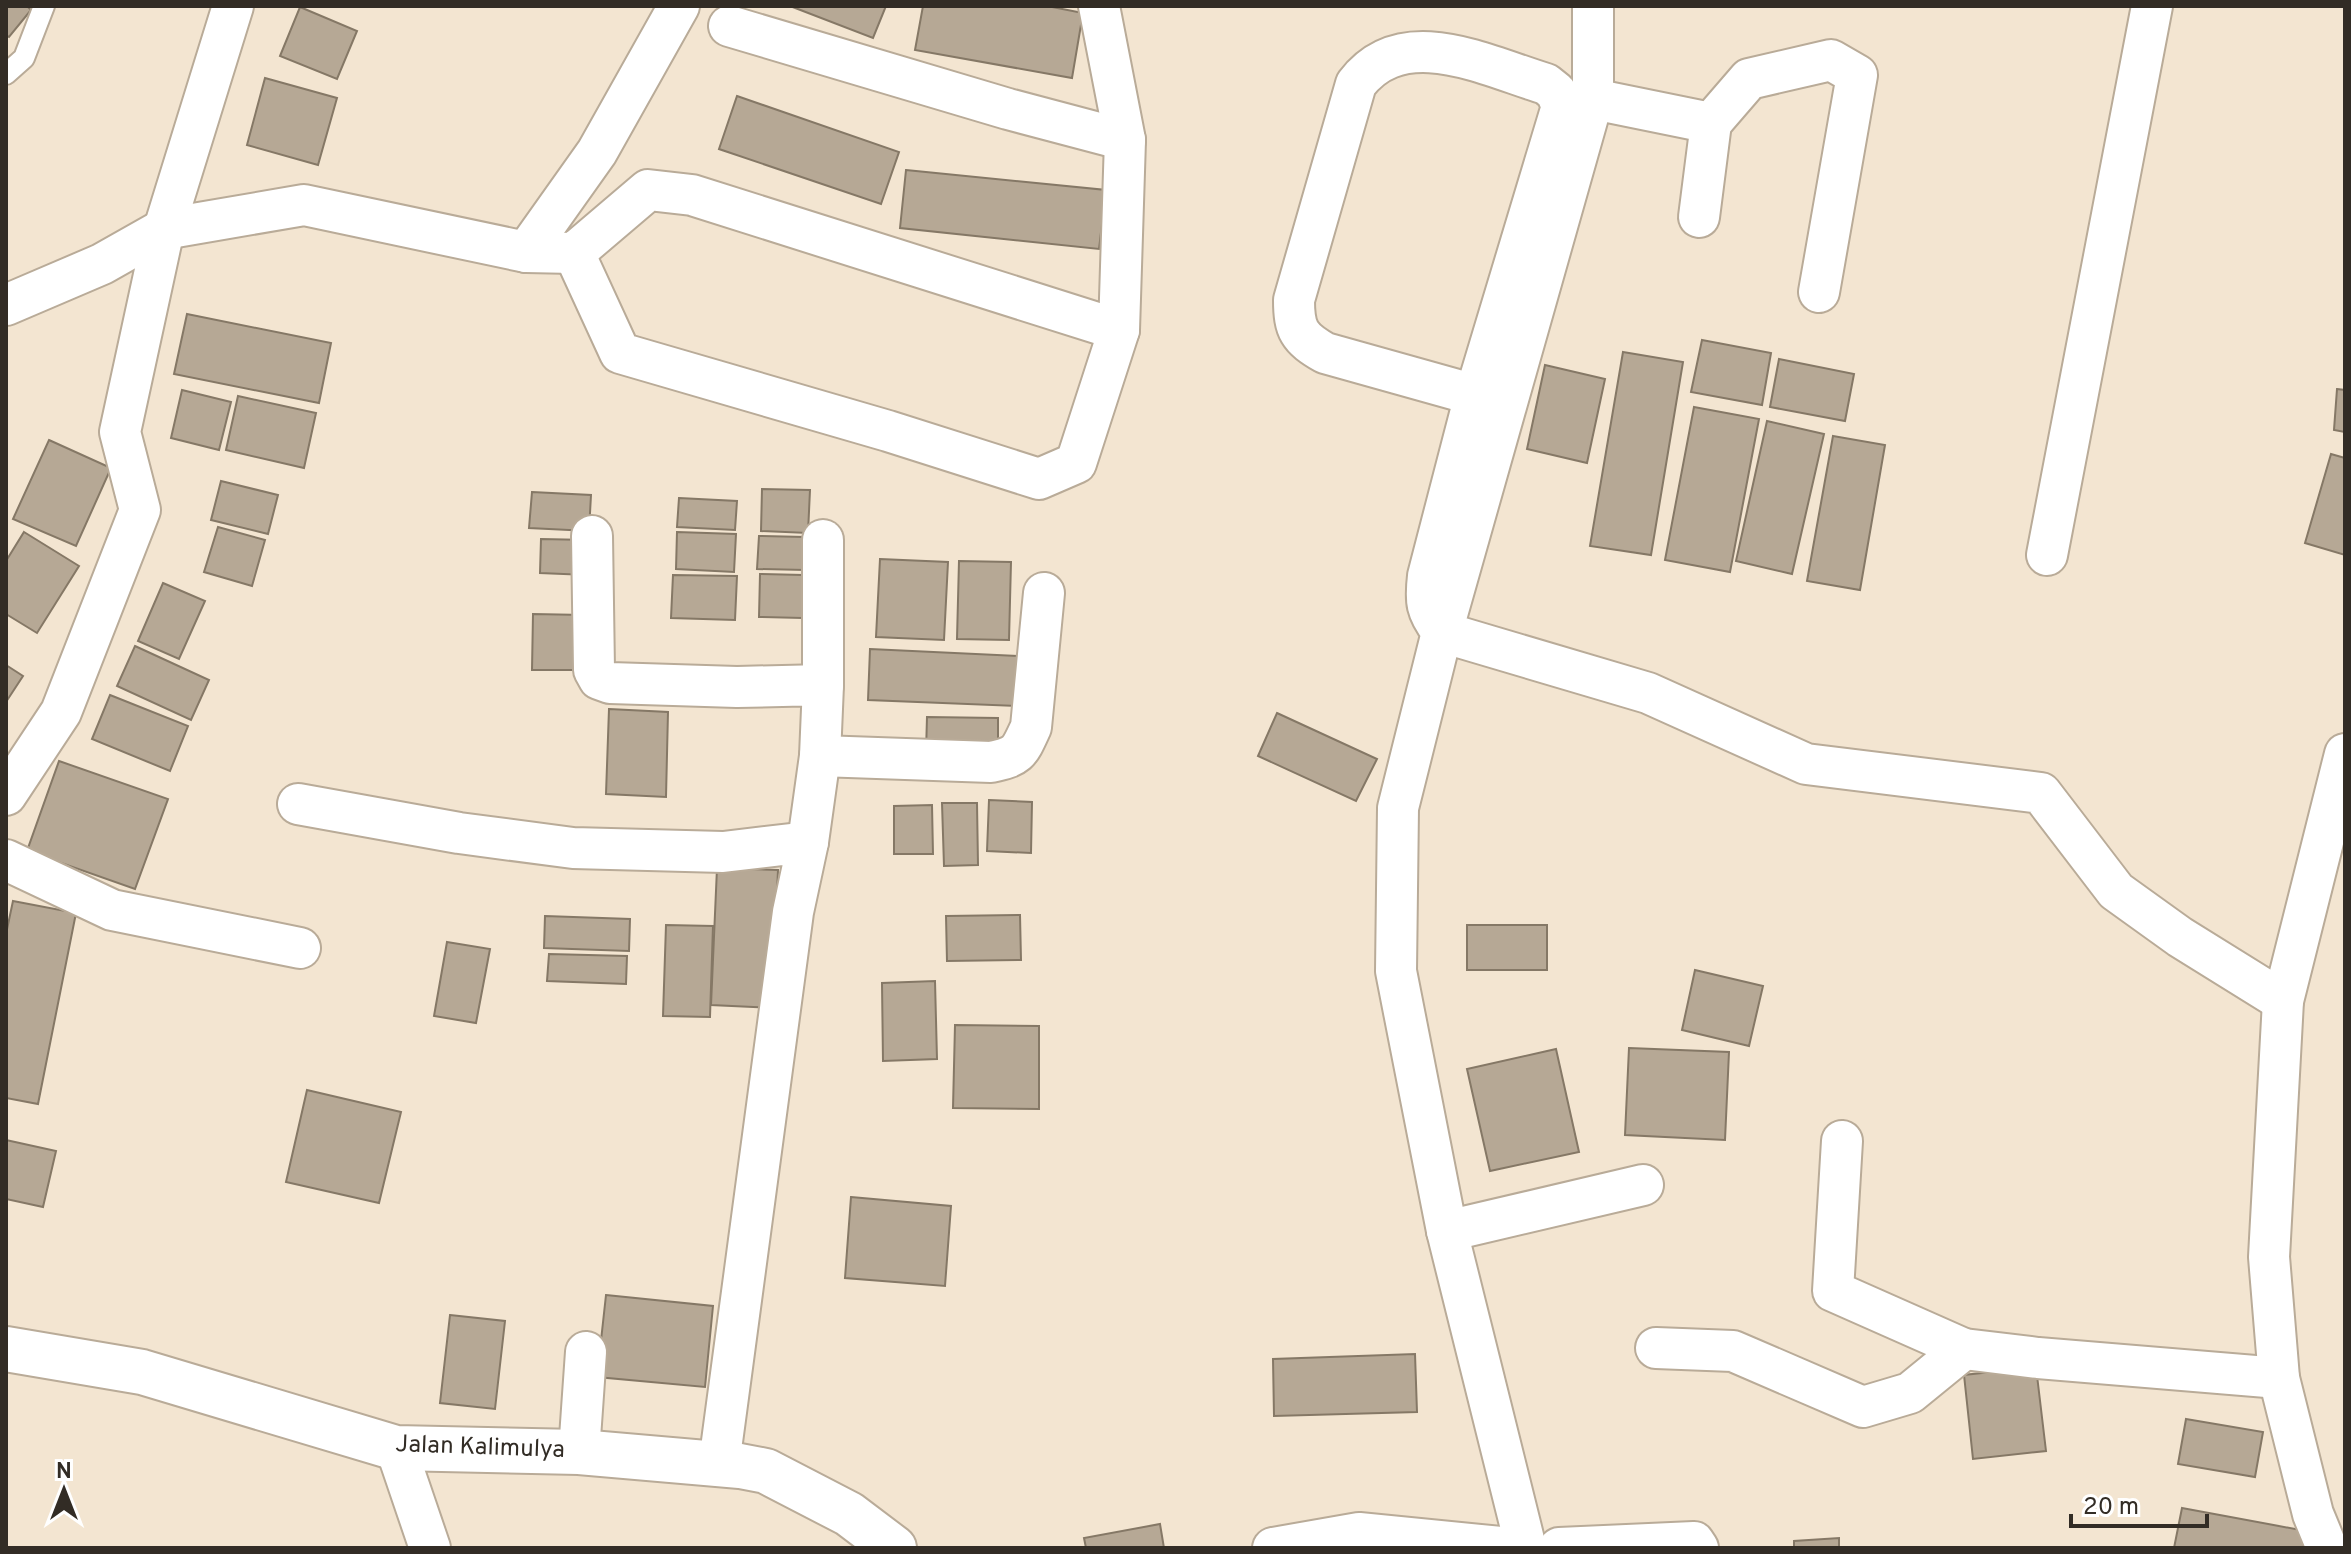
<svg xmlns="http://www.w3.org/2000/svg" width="2351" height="1554" font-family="Overpass,sans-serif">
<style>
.building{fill:#b6a895;stroke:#857866;stroke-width:2}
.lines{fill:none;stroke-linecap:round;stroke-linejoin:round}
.service-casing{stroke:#b9ab98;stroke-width:24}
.minor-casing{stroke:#b9ab98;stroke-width:44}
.tertiary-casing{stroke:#b9ab98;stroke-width:48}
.service{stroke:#fff;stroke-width:20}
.minor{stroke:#fff;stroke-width:40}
.tertiary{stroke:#fff;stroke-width:44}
.labels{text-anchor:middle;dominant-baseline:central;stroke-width:6;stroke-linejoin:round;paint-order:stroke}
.street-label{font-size:24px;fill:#322c25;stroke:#fff}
</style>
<rect width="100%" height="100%" fill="#f3e5d1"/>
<!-- building -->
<g class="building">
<path d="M6 6H27L31 10 9 37 6 35Z"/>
<path d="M790 6H886L873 38Z"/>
<path d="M923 6H1047L1083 13 1072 78 915 50Z"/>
<path d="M300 7 357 31 337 79 280 56Z"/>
<path d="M265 78 337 98 318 165 247 145Z"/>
<path d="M737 96 899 152 881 204 719 149Z"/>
<path d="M906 170 1106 190 1099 249 900 228Z"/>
<path d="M187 314 331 343 319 403 174 374Z"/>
<path d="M1702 340 1771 353 1762 405 1691 392Z"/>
<path d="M1623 352 1683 362 1651 555 1590 546Z"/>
<path d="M1779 359 1854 374 1845 421 1770 407Z"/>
<path d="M1545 365 1605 379 1587 463 1527 449Z"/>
<path d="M2337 389 2345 390V432L2334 430Z"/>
<path d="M182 390 231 402 219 450 171 438Z"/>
<path d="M238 396 316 413 304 468 226 450Z"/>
<path d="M1694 407 1759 419 1730 572 1665 560Z"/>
<path d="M1767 421 1824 434 1792 574 1736 561Z"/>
<path d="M1833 436 1885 445 1860 590 1807 581Z"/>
<path d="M49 440 111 468 76 546 13 519Z"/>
<path d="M2331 454 2345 458V555L2305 543Z"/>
<path d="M221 481 278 495 268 534 211 520Z"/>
<path d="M762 489 810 490 808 533 761 531Z"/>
<path d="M532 492 591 495 589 531 529 528Z"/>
<path d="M679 498 737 501 735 530 677 527Z"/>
<path d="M218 527 265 540 252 586 204 572Z"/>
<path d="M24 532 79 566 37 633 6 614V561Z"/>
<path d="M677 532 736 534 734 572 676 569Z"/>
<path d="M759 536 805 537V570L757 569Z"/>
<path d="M541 539 588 540 587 575 540 573Z"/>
<path d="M880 559 948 562 944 640 876 637Z"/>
<path d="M959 561 1011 562 1009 640 957 639Z"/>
<path d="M760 574 803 575 802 618 759 617Z"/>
<path d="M673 575 737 576 735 620 671 618Z"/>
<path d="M163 583 205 601 179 659 138 641Z"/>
<path d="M533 614 584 615 583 670H532Z"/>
<path d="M135 646 209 680 191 720 117 686Z"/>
<path d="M870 649 1020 656 1017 706 868 700Z"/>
<path d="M6 665 23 676 6 702Z"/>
<path d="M110 695 188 726 170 771 92 739Z"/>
<path d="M609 709 668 712 666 797 606 794Z"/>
<path d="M1277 713 1377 759 1356 801 1258 756Z"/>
<path d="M927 717 998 718V753L926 752Z"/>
<path d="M59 761 168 799 135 889 27 851Z"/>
<path d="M989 800 1032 802 1031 853 987 851Z"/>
<path d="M942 803H977L978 865 944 866Z"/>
<path d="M932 805 933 854H894V806Z"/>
<path d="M717 868 778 870 772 1008 711 1005Z"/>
<path d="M13 901 76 913 38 1104 6 1098V934Z"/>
<path d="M1020 915 1021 960 947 961 946 916Z"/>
<path d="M545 916 630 919 629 951 544 948Z"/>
<path d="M666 925 713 926 710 1017 663 1016Z"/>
<rect x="1467" y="925" width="80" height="45"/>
<path d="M447 942 490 949 476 1023 434 1016Z"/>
<path d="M549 954 627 956 626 984 547 981Z"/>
<path d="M1695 970 1763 986 1749 1046 1682 1030Z"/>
<path d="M935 981 937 1059 883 1061 882 983Z"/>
<path d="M955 1025 1039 1026V1109L953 1108Z"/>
<path d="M1629 1048 1729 1052 1725 1140 1625 1135Z"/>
<path d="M1556 1049 1579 1152 1490 1171 1467 1069Z"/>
<path d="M307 1090 401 1112 379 1203 286 1182Z"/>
<path d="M6 1140 56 1151 43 1207 6 1199Z"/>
<path d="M851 1197 951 1206 945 1286 845 1278Z"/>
<path d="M606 1295 713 1306 705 1387 597 1377Z"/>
<path d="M450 1315 505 1321 495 1409 440 1403Z"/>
<path d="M1415 1354 1417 1412 1274 1416 1273 1359Z"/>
<path d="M2036 1367 2046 1451 1973 1459 1964 1375Z"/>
<path d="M2186 1419 2263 1432 2255 1477 2178 1464Z"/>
<path d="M2182 1508 2306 1531 2303 1548H2174Z"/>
<path d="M1160 1524 1164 1548H1086L1084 1538Z"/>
<path d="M1839 1538V1548H1794V1541Z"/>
</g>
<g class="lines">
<!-- service casing -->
<g class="service-casing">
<path id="service" d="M6 74 24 58 44 6"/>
</g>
<!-- minor casing -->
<g class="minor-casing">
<g id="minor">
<path d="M1593 6V99L1442 632 1648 693 1806 764 2041 793 2116 891 2180 937 2283 1001"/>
<path d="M729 26 1008 109 1125 140"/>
<path d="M1593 99 1711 123 1749 79 1831 60 1857 75 1819 292"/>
<path d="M1699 217 1711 123"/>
<path d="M526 252 597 152 679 6"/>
<path d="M574 253 620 353 888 431 1039 479 1076 463 1119 330 1125 140 1099 6"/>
<path d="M6 305 102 264 164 229 304 205 526 252 574 253 648 190 692 195 1119 330"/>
<path d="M1475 395 1325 353C1299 338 1294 330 1294 300L1356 84C1403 22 1486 66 1546 84L1556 92 1562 106 1475 395 1428 576C1425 602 1426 611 1442 632L1398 808 1396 971 1447 1231 1526 1548"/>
<path d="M592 536 594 670 599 679 610 683 737 687 823 685 820 756 808 842"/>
<path d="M2047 555 2152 6"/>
<path d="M823 685V540"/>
<path d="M820 756 991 762C1019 756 1019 753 1031 727L1044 593"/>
<path d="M6 795 61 712 140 510 120 432 164 229 233 6"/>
<path d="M298 804 459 833 573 848 723 852 808 842 793 912 719 1464"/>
<path d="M6 860 112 910 300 948"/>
<path d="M1842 1141 1833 1291 1964 1349 2038 1358 2279 1378"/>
<path d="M1447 1231 1643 1185"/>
<path d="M1656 1348 1733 1351 1863 1407 1910 1393 1964 1349"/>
<path d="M396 1448 430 1548"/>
<path d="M579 1452 586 1352"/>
<path d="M1273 1548 1359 1533 1511 1548"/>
<path d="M1559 1548 1694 1542 1698 1548"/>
<path d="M2327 1548 2313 1514 2279 1378 2269 1257 2283 1001 2345 754"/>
</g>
</g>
<!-- tertiary casing -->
<g class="tertiary-casing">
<path id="tertiary" d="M6 1349 142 1372 396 1448 579 1452 740 1466 766 1471 849 1514 894 1548"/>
</g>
<!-- service -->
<use href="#service" class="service"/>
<!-- minor -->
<use href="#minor" class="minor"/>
<!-- tertiary -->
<use href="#tertiary" class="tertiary"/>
</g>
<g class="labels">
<!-- street labels -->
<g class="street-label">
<text transform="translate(480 1448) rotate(2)">Jalan Kalimulya</text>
</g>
</g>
<!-- border -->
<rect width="2351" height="1554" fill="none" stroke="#322c25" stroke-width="16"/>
<!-- north arrow -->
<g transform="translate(64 1490)" stroke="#ffffff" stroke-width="6" paint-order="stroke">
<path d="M0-6L14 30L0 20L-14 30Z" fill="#322c25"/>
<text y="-12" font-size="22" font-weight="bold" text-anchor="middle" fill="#322c25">N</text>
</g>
<!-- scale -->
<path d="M2071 1514v12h136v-12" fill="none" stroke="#322c25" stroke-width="4"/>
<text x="2083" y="1514" font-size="24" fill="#322c25" stroke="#ffffff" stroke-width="6" paint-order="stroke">20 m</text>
</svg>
